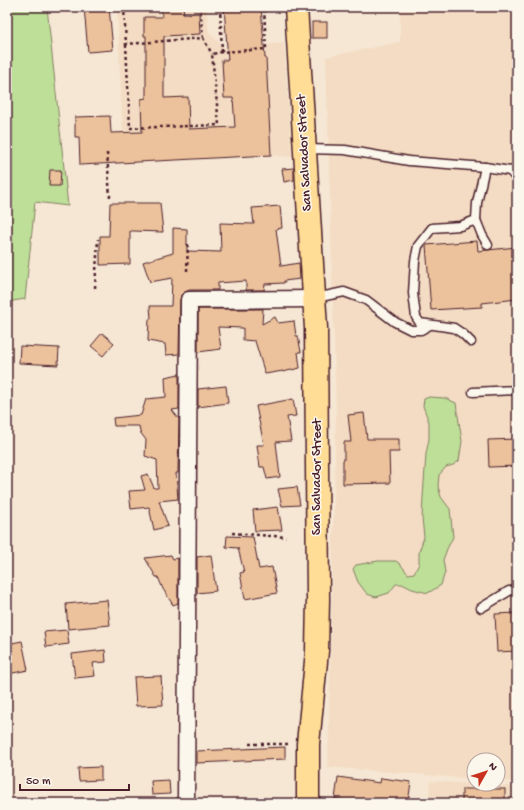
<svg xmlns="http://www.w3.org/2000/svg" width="524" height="810" font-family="'Gochi Hand',sans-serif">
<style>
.built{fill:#f3dcc3}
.green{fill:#bddf98;stroke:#847f62}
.building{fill:#ecc29c;stroke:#4a1f2b}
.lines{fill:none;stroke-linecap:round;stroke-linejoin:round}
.service-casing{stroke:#4a1f2b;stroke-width:11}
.minor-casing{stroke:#4a1f2b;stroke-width:19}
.trunk-casing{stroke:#4a1f2b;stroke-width:25}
.path{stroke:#4a1f2b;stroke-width:2.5;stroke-dasharray:3 3;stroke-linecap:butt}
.service{stroke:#fbf7ec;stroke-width:8}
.minor{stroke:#fbf7ec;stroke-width:16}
.trunk{stroke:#ffdd96;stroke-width:22}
.labels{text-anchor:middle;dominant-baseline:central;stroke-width:3;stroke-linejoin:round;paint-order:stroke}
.street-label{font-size:14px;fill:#4a1f2b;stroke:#fbf7ec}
</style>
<rect width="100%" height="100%" fill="#f6e7d4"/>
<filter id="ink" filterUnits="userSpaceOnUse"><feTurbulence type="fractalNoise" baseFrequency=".025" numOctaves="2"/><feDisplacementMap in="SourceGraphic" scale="8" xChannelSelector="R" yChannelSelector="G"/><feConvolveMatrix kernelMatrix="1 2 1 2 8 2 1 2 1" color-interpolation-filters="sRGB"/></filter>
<g filter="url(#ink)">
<!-- built -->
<g class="built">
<path d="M117 7H206L209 33 226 49 284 43 292 157 271 155 124 163Z"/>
<path d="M400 7H517V782L498 781V760H474V779L328 767 336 411 326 57 400 42Z"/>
<path d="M430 781 517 787V803H429Z"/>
</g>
<!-- green -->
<g class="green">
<path d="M7 7H47L68 206 35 202 25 299 7 302Z"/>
<path d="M429 397 445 398 456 403 462 441 459 461 453 465 446 467 439 475 438 486 441 497 450 509 453 537 447 549 443 560 445 572 441 585 428 593 412 589 402 584H396L389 593 376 597 367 594 358 582 353 569 356 565 378 561H396L401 565 408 574 414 573 419 564V552L424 537 422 518 423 497 426 454 429 439V422L423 406 424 399Z"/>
</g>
<!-- building -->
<g class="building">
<path d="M84 7H109L113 50 88 52Z"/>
<path d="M161 7H183L184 14 199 13 200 34 164 36V98L188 97 189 129 235 127 233 98H224L222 60H228L224 7H261L265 58H266L271 155 80 165 79 137H75V117L110 116 111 133 142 132 141 99 146 98V36H144V17H162Z"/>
<rect x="312" y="22" width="15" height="16"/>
<path d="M294 168V180L284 182 282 169Z"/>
<path d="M50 170H61L60 186H49Z"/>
<path d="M110 203H160L163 232 134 231H130V264L100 265V236H109Z"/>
<path d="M280 206 282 228 276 229 281 266 299 263 300 279 284 281V283L265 284 264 290H246V281L218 283V290H189L185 292 181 295 180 300 179 354 166 355 165 344 148 341 149 319H151L150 306H171L172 278 150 282 143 262 173 253V228L187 229V251L221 252 220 223 254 224 252 208Z"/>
<path d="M477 241 478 251 517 247V299L482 303V307L431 310 426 245Z"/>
<path d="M198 309H263L262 324 275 317 278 323 294 321 296 336H298L301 352H298L300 368 283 372V371L265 374 255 341 243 340V328L218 327 221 349 198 352Z"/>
<path d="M102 333 114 343 103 356 91 346Z"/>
<path d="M20 346 59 348 58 365 19 363Z"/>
<path d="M179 374V409L172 410 179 419 178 473H176L178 499 159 501 168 526 154 530 149 507 131 509 129 491 145 490 141 476 148 474 154 488H158L157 460 145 456 146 440 140 432 139 426H114L113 418 141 415 146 399 166 397 165 377Z"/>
<path d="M226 386 228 403 198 407V389Z"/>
<path d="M293 399 296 416 287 417 291 441 276 442 280 477 267 479 264 467H260L257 445H264L256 406Z"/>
<path d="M364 413 367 439H399V452H389L390 483 343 484V460H344V442H351L348 415Z"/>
<path d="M517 439V466L489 467 488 440Z"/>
<path d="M297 487 300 505 282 506 278 489Z"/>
<path d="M278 507 282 530 255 531 253 510Z"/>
<path d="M227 536 253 537 259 569 272 567 277 593 245 599 240 573 244 572 238 548 226 547Z"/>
<path d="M171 555 173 559 178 558V603L173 605 163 589 158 577H156L145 558Z"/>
<path d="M211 555 216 591 197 593V557Z"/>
<path d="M107 600 110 625 68 629 66 604Z"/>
<path d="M517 613V651L497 652 495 614Z"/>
<path d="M67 630 69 644 46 647 44 632Z"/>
<path d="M22 641 28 670 8 674 7 668V644Z"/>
<path d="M105 650 106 662 93 663 95 676 75 678 72 654Z"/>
<path d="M161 676 163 705 136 706 134 677Z"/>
<path d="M285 747V759L197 763V751Z"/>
<path d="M101 767V780L79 781 78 768Z"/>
<path d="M338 777 380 783 381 778 411 782 408 803H369L335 799Z"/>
<path d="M169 780 170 794 152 795 151 781Z"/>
<rect x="462" y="789" width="43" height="14"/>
</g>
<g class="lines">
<!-- service casing -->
<g class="service-casing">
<g id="service">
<path d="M306 149 345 150 409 161 485 167 510 171 517 169"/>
<path d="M485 167 477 203 476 220 482 235 488 245"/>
<path d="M510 171 517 179"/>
<path d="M316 298 344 292 366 300 395 322 411 330H421L430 325"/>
<path d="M471 342 463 334 454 328 420 323 416 317 413 293 415 261 418 246 432 228 460 226 476 220"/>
<path d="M473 392 517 390"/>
<path d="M481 608 509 591 517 590"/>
</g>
</g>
<!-- minor casing -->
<g class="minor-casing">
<path id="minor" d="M186 803 189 300 314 299"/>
</g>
<!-- trunk casing -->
<g class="trunk-casing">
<path id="trunk" d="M296 7 316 328 318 599 317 651 308 744V803"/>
</g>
<!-- path -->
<g class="path">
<path d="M124 7 126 44 203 38 200 7"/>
<path d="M220 7 222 52 266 49 264 7"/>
<path d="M203 38 212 54"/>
<path d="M126 44 130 128 219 125 212 54 222 52"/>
<path d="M107 153 110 197"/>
<path d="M187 271 188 242"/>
<path d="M95 288 98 239"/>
<path d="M232 533 286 537"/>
<path d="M249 744H291"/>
</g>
<!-- service -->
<use href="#service" class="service"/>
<!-- minor -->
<use href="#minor" class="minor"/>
<!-- trunk -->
<use href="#trunk" class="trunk"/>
</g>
</g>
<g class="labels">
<!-- street labels -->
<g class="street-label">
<text transform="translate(305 153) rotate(-93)">San Salvador Street</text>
<text transform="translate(317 477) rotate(-90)">San Salvador Street</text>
</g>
</g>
<!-- margin -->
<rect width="524" height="810" fill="none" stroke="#fbf7ec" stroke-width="24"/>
<rect x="12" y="12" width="500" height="786" fill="none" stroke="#4a1f2b" stroke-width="1.5" filter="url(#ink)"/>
<!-- north arrow -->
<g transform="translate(486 772) rotate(51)"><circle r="19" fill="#fbf7ec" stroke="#b4a19f"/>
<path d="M0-3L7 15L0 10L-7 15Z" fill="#c8321e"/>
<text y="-6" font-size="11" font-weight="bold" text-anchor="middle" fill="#4a1f2b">N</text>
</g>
<!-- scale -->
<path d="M20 784v6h109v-6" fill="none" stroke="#4a1f2b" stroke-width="2"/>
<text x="26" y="784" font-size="12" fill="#4a1f2b" stroke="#fbf7ec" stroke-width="3" paint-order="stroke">50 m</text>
</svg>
